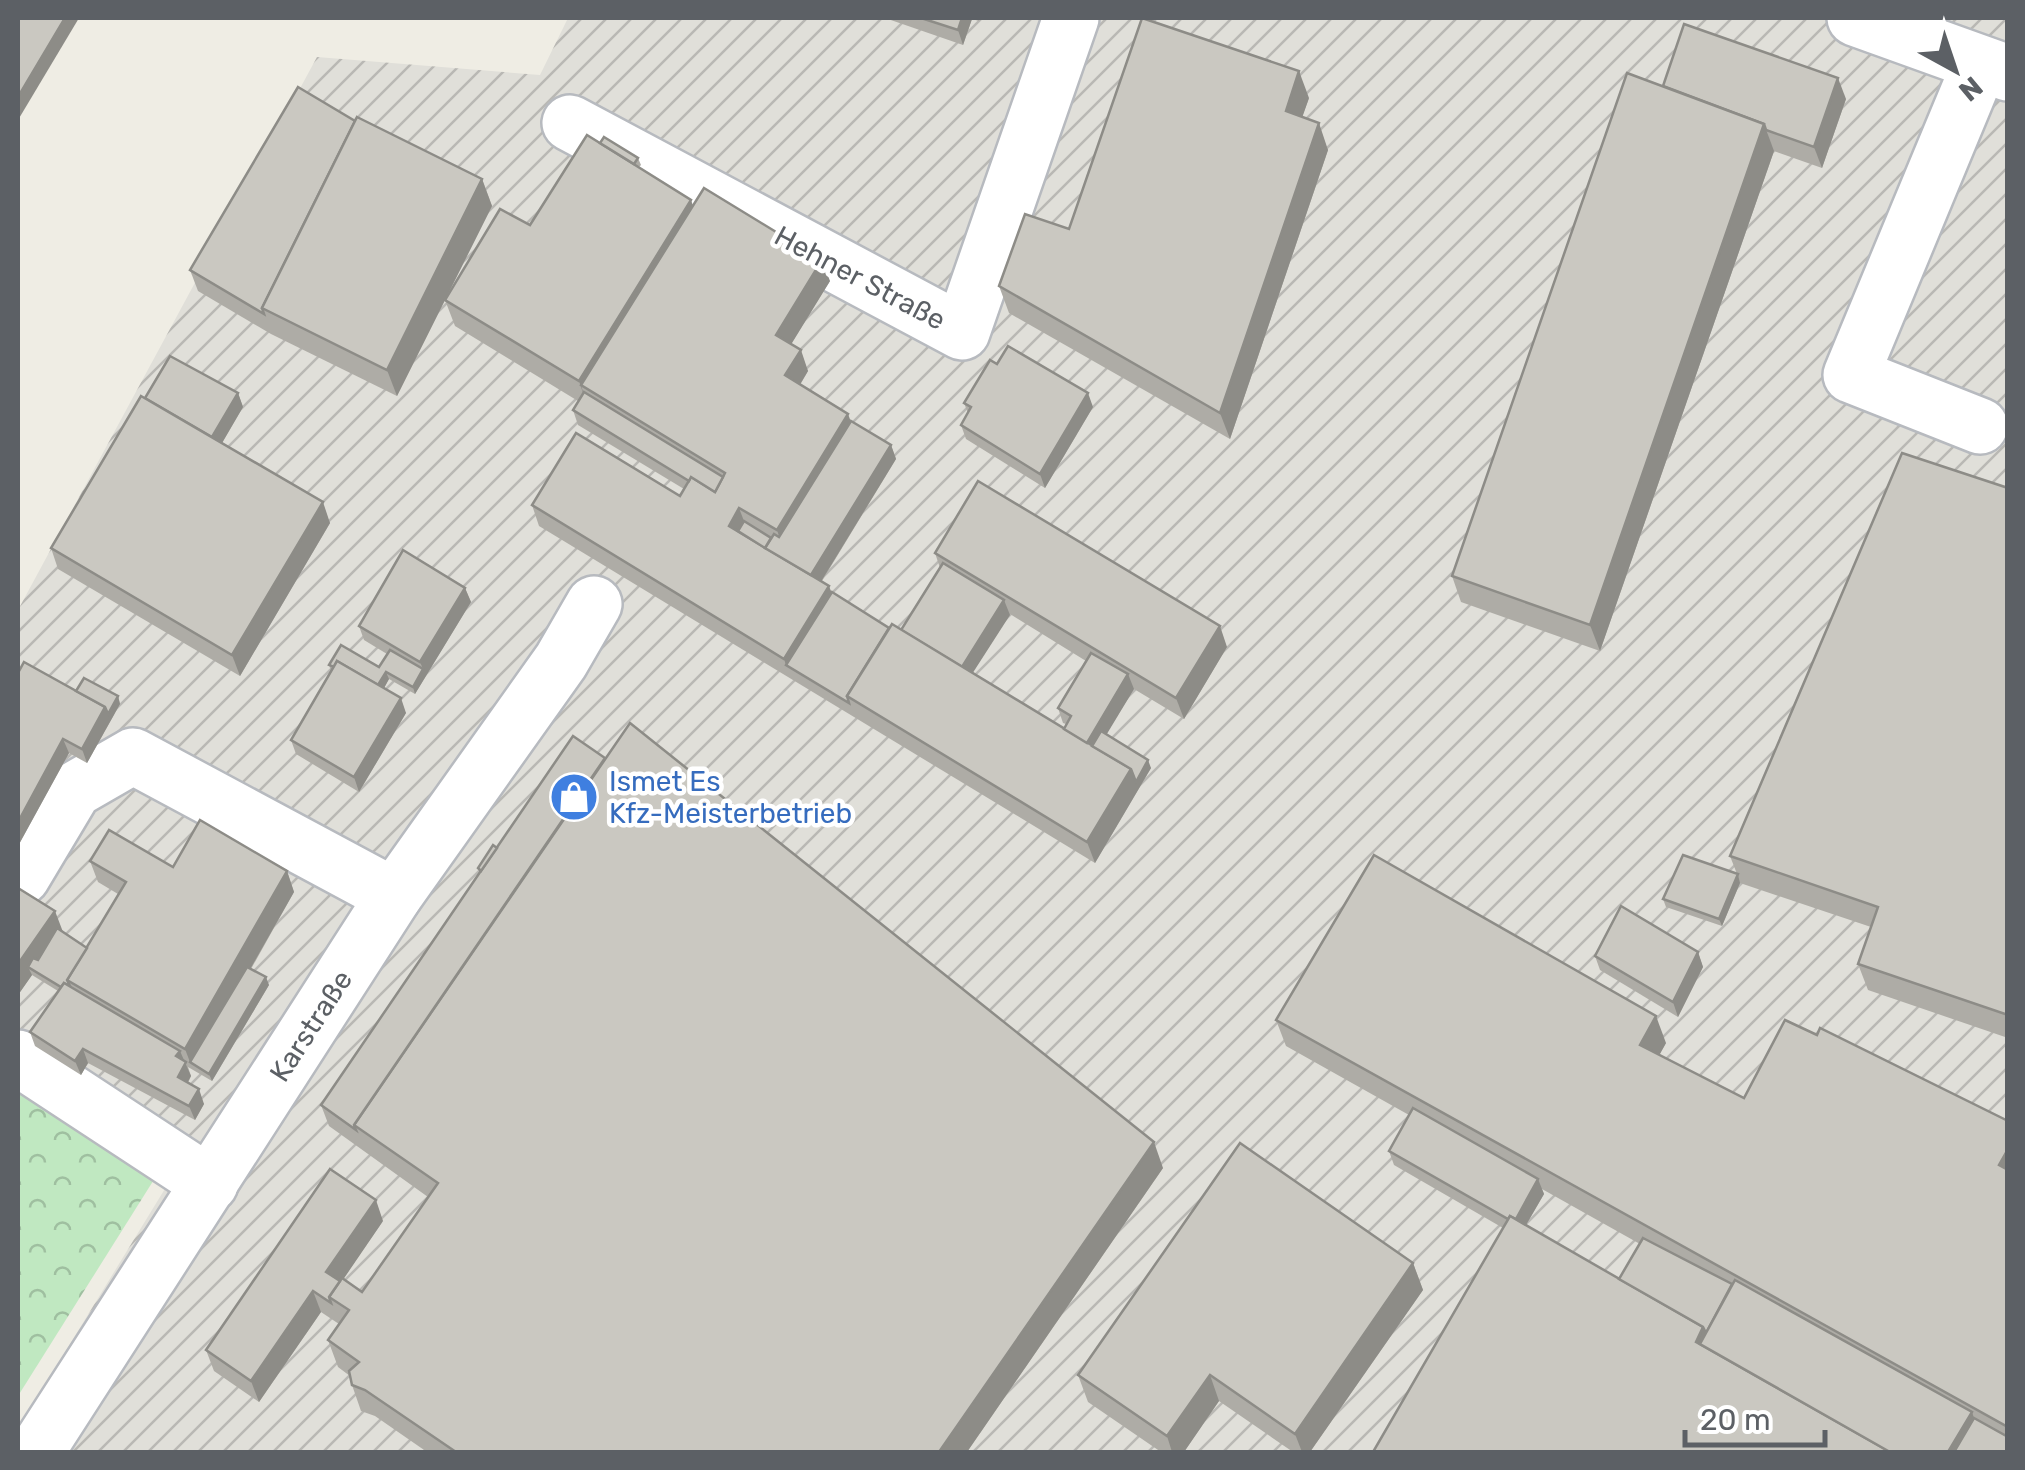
<svg xmlns="http://www.w3.org/2000/svg" width="2025" height="1470" font-family="Rubik,sans-serif">
<style>
.industrial{fill:url(#industrial-furrows)}
.park{fill:url(#park-crowns)}
.lines{fill:none;stroke-linecap:round;stroke-linejoin:round}
.minor-casing{stroke:#b7babf;stroke-width:60}
.minor{stroke:#fff;stroke-width:55}
.wall{fill:#aeaca6;fill-rule:evenodd}
.shaded-wall{fill:#8d8c87}
.building{fill:#cac8c1;stroke:#8d8c87;stroke-width:2.5}
.labels{text-anchor:middle;dominant-baseline:central;stroke-width:9;stroke-linejoin:round;paint-order:stroke}
.street-label{font-size:28px;fill:#5c6065;stroke:#fff}
.shop-label{font-size:28px;fill:#366cbe;stroke:#fff;text-anchor:start}
</style>
<defs>
<pattern id="industrial-furrows" width="10" height="10" patternUnits="userSpaceOnUse" patternTransform="scale(2.5)"><rect width="10" height="10" fill="#e0dfd9"/><path d="M-1 1l2-2M0 10L10 0M9 11l2-2" fill="none" stroke="#b9b8b4"/></pattern>
<pattern id="park-crowns" width="20" height="18" patternUnits="userSpaceOnUse" patternTransform="scale(2.5)"><rect width="20" height="18" fill="#c0e8c1"/><path d="M2 6a3 3 0 1 1 6 0M12 15a3 3 0 1 1 6 0" fill="none" stroke="#9fbfa0"/></pattern>
</defs>
<rect width="100%" height="100%" fill="#efede4"/>
<!-- industrial -->
<path class="industrial" d="M568 18H2007V1452H18V1429L174 1174 18 1065V610L317 57 540 75Z"/>
<!-- park -->
<path class="park" d="M18 1085 155 1178 18 1396Z"/>
<g class="lines">
<!-- minor casing -->
<g class="minor-casing">
<g id="minor">
<path d="M1855 18 2008 73"/>
<path d="M1980 64 1851 375 1980 426"/>
<path d="M570 123 962 332 1071 18"/>
<path d="M22 877 74 790 133 756 394 896"/>
<path d="M18 1058 210 1184"/>
<path d="M36 1452 394 896 561 661 594 604"/>
</g>
</g>
<!-- minor -->
<use href="#minor" class="minor"/>
</g>
<!-- wall -->
<g class="wall">
<path d="M885 18H980L979 21 972 19 963 45Z"/>
<path d="M1663 86 1846 99 1822 168 1774 151 1600 651 1461 602 1452 576Z"/>
<path d="M1309 98 1302 117 1328 150 1230 439 1009 313 999 286 1069 229Z"/>
<path d="M355 121 482 179 492 206 397 396 271 334 198 291 190 270Z"/>
<path d="M600 143 638 158 641 165 639 167 693 205 830 281 791 344 808 371 800 385 851 421 891 445 896 459 822 581 832 592 889 628 901 630 940 568 935 553 1227 647 1184 719 1134 689 1106 734 1151 768 1095 863 539 526 532 505 680 496 684 489 578 425 573 410 578 401 455 326 445 300 530 225ZM1010 614 1086 661 1058 708 1063 723 1066 724 1064 729 972 673Z"/>
<path d="M238 393 243 407 222 443 330 523 240 676 58 569 51 548 145 398Z"/>
<path d="M964 403 1093 407 1045 488 966 439 961 425 968 413Z"/>
<path d="M2008 488V1038L1868 990 1858 964 1871 927 1740 883 1722 926 1666 907 1663 899 1737 874 1730 856Z"/>
<path d="M465 588 471 602 415 694 389 679 384 688 406 713 359 792 296 754 291 740 331 671 329 665 379 667 387 654 364 640 359 626Z"/>
<path d="M18 673 76 691 118 696 120 704 87 763 69 753 18 846Z"/>
<path d="M497 848 1163 1168 967 1452H427L375 1416 361 1411 352 1385 350 1376 338 1367 328 1340 339 1324 321 1312 259 1402 214 1371 206 1350 383 1221 343 1279 362 1292 428 1197 329 1126 321 1105 480 873 478 868Z"/>
<path d="M90 861 173 867 287 871 294 892 251 969 269 985 212 1081 188 1067 191 1076 188 1083 204 1104 195 1120 88 1063 81 1075 35 1046 30 1032 58 991 32 975 18 995V888L63 932 87 948 118 894 98 882Z"/>
<path d="M1698 952 1703 967 1678 1017 1600 970 1595 956Z"/>
<path d="M1276 1020 1666 1043 1659 1055 1744 1098 2008 1121V1452L1503 1228 1394 1165 1389 1151 1409 1115 1286 1046ZM1542 1189 1640 1244 1619 1279 1526 1225 1544 1194Z"/>
<path d="M1413 1263 1423 1290 1310 1452H1293L1219 1401 1184 1452H1161L1088 1402 1078 1375Z"/>
</g>
<!-- shaded-wall -->
<g class="shaded-wall">
<path d="M65 18H79L18 120V97Z"/>
<path d="M962 18 972 19 963 45 958 30Z"/>
<path d="M1299 71 1309 98 1295 138 1286 111Z"/>
<path d="M1838 78 1846 99 1822 168 1814 147Z"/>
<path d="M1319 123 1328 150 1230 439 1220 413Z"/>
<path d="M1764 124 1774 151 1600 651 1590 625Z"/>
<path d="M482 179 492 206 397 396 387 370Z"/>
<path d="M691 200 700 226 581 385 588 408 579 381Z"/>
<path d="M822 260 830 281 784 356 776 335Z"/>
<path d="M801 350 808 371 793 396 785 375Z"/>
<path d="M238 393 243 407 215 455 210 441Z"/>
<path d="M1088 393 1093 407 1045 488 1040 474Z"/>
<path d="M848 414 856 435 784 551 777 530Z"/>
<path d="M891 445 896 459 814 593 809 579Z"/>
<path d="M323 502 330 523 240 676 232 655Z"/>
<path d="M739 508 747 529 739 542 729 526Z"/>
<path d="M829 586 837 607 786 665 784 659Z"/>
<path d="M465 588 471 602 415 694 413 687 423 669 420 662Z"/>
<path d="M1004 600 1010 615 965 685 959 671Z"/>
<path d="M1220 626 1227 647 1184 719 1176 698Z"/>
<path d="M386 672 389 679 379 697 376 689Z"/>
<path d="M1128 674 1134 689 1093 757 1085 746Z"/>
<path d="M118 696 120 704 87 763 82 749 105 707Z"/>
<path d="M401 698 406 713 359 792 354 777Z"/>
<path d="M63 739 69 753 18 846V822Z"/>
<path d="M1148 760 1151 768 1095 863 1087 842 1131 769Z"/>
<path d="M287 871 294 892 195 1066 190 1062 193 1070 185 1049Z"/>
<path d="M1738 875 1740 883 1722 926 1719 919Z"/>
<path d="M55 911 63 932 35 971 28 967 32 975 18 995V964Z"/>
<path d="M1698 952 1703 967 1678 1017 1673 1002Z"/>
<path d="M266 977 269 985 212 1081 209 1074Z"/>
<path d="M1656 1016 1666 1043 1650 1072 1640 1045Z"/>
<path d="M83 1049 88 1063 81 1075 75 1061Z"/>
<path d="M180 1051 191 1076 183 1091 178 1077 176 1056Z"/>
<path d="M199 1089 204 1104 195 1120 189 1106Z"/>
<path d="M1154 1142 1163 1168 967 1452H939Z"/>
<path d="M2008 1149V1185L1999 1165Z"/>
<path d="M1538 1179 1544 1194 1519 1237 1514 1223Z"/>
<path d="M376 1200 383 1221 334 1293 326 1272Z"/>
<path d="M1413 1263 1423 1290 1310 1452H1302L1295 1434Z"/>
<path d="M313 1291 321 1312 259 1402 251 1381Z"/>
<path d="M1703 1327 1713 1353 1696 1342Z"/>
<path d="M1210 1375 1219 1401 1184 1452H1172L1167 1436Z"/>
<path d="M1972 1412 1979 1433 1968 1452H1948Z"/>
</g>
<!-- building -->
<g class="building">
<path d="M18 18H65L18 97Z"/>
<path d="M921 18H962L958 30Z"/>
<path d="M1142 18 1299 71 1286 111 1319 123 1220 413 999 286 1025 214 1069 229Z"/>
<path d="M1684 24 1838 78 1814 147 1766 130 1764 124 1663 86Z"/>
<path d="M1627 73 1764 124 1590 625 1452 576Z"/>
<path d="M298 87 355 121 262 308 264 314 190 270Z"/>
<path d="M357 117 482 179 387 370 262 308Z"/>
<path d="M587 135 691 200 579 381 445 300 500 209 530 225Z"/>
<path d="M604 137 638 158 634 164 600 143Z"/>
<path d="M704 188 822 260 776 335 801 350 785 375 848 414 777 530 739 508 729 526 829 586 784 659 532 505 576 433 680 496 691 477 715 492 725 473 581 385Z"/>
<path d="M1008 346 1088 393 1040 474 961 425 971 407 964 403 990 360 997 364Z"/>
<path d="M170 356 238 393 212 437 145 398Z"/>
<path d="M584 392 723 477 715 492 691 477 689 481 573 410Z"/>
<path d="M141 396 323 502 232 655 51 548Z"/>
<path d="M851 421 891 445 811 575 765 548 774 534 779 537Z"/>
<path d="M1902 453 2008 488V1015L1858 964 1878 907 1730 856Z"/>
<path d="M978 481 1220 626 1176 698 935 553Z"/>
<path d="M744 521 771 538 765 548 738 531Z"/>
<path d="M403 550 465 588 420 662 359 626Z"/>
<path d="M943 563 1004 600 962 667 901 630Z"/>
<path d="M832 592 889 628 847 696 849 703 786 665Z"/>
<path d="M892 624 1131 769 1087 842 847 696Z"/>
<path d="M341 645 379 667 390 650 423 669 413 687 386 672 378 685 337 661 334 667 329 665Z"/>
<path d="M1091 653 1128 674 1087 743 1064 729 1071 716 1058 708Z"/>
<path d="M337 661 401 698 354 777 291 740Z"/>
<path d="M24 662 105 707 82 749 63 739 18 822V673Z"/>
<path d="M84 678 118 696 108 714 105 707 76 691Z"/>
<path d="M630 723 1154 1142 939 1452H456L365 1390 352 1385 349 1371 359 1362 328 1340 349 1310 329 1297 342 1278 362 1292 438 1183 354 1125Z"/>
<path d="M1101 731 1148 760 1136 782 1131 769 1092 746Z"/>
<path d="M573 736 605 758 354 1125 356 1130 321 1105Z"/>
<path d="M200 820 287 871 185 1049 67 980 126 882 90 861 109 830 173 867Z"/>
<path d="M493 845 497 848 481 871 478 868Z"/>
<path d="M1374 855 1656 1016 1640 1045 1744 1098 1785 1020 1817 1035 1820 1028 2008 1121V1149L1999 1165 2008 1170V1427L1276 1020Z"/>
<path d="M1683 855 1738 874 1719 919 1663 899Z"/>
<path d="M18 888 55 911 18 964Z"/>
<path d="M1621 906 1698 952 1673 1002 1595 956Z"/>
<path d="M57 928 87 948 67 980 70 986 64 983 61 987 28 967 33 958 38 960Z"/>
<path d="M247 967 266 977 209 1074 190 1062Z"/>
<path d="M64 983 180 1051 176 1056 186 1062 178 1077 199 1089 189 1106 83 1049 75 1061 30 1032Z"/>
<path d="M1413 1108 1538 1179 1516 1219 1510 1216 1508 1219 1389 1151Z"/>
<path d="M1240 1143 1413 1263 1295 1434 1210 1375 1167 1436 1078 1375Z"/>
<path d="M330 1169 376 1200 326 1272 340 1281 329 1297 331 1303 313 1291 251 1381 206 1350Z"/>
<path d="M1510 1216 1703 1327 1696 1342 1890 1452H1373Z"/>
<path d="M1643 1238 1732 1284 1706 1333 1703 1327 1619 1279Z"/>
<path d="M1735 1280 1972 1412 1948 1452H1890L1700 1344Z"/>
<path d="M1974 1418 2008 1437V1452H1954Z"/>
</g>
<!-- icons -->
<defs>
<g id="shop-disc" transform="scale(2.5)"><circle r="9.5" fill="#3f7fe0" stroke="#fff"/><path d="M-5-2.5h2.3a2.7 3.5 0 0 1 5.4 0H5L5.5 6h-11ZM-1.5-2.5h3a1.5 2.3 0 0 0-3 0Z" fill="#fff"/></g>
</defs>
<g fill-rule="evenodd">
<use href="#shop-disc" x="574" y="797"/>
</g>
<g class="labels">
<!-- street labels -->
<g class="street-label">
<text transform="translate(860 278) rotate(28)">Hehner Straße</text>
<text transform="translate(311 1026) rotate(-57)">Karstraße</text>
</g>
<!-- shop labels -->
<g class="shop-label">
<text x="609" y="781">Ismet Es<tspan x="609" dy="32">Kfz-Meisterbetrieb</tspan></text>
</g>
</g>
<!-- border -->
<rect width="2025" height="1470" fill="none" stroke="#5c6065" stroke-width="40"/>
<!-- north arrow -->
<g transform="translate(1955 70) rotate(140)" stroke="#ffffff" stroke-width="8" paint-order="stroke">
<path d="M0-8L18 38L0 25L-18 38Z" fill="#5c6065"/>
<text y="-15" font-size="28" font-weight="bold" text-anchor="middle" fill="#5c6065">N</text>
</g>
<!-- scale -->
<path d="M1685 1430v15h140v-15" fill="none" stroke="#5c6065" stroke-width="5"/>
<text x="1700" y="1430" font-size="30" fill="#5c6065" stroke="#ffffff" stroke-width="8" paint-order="stroke">20 m</text>
</svg>
